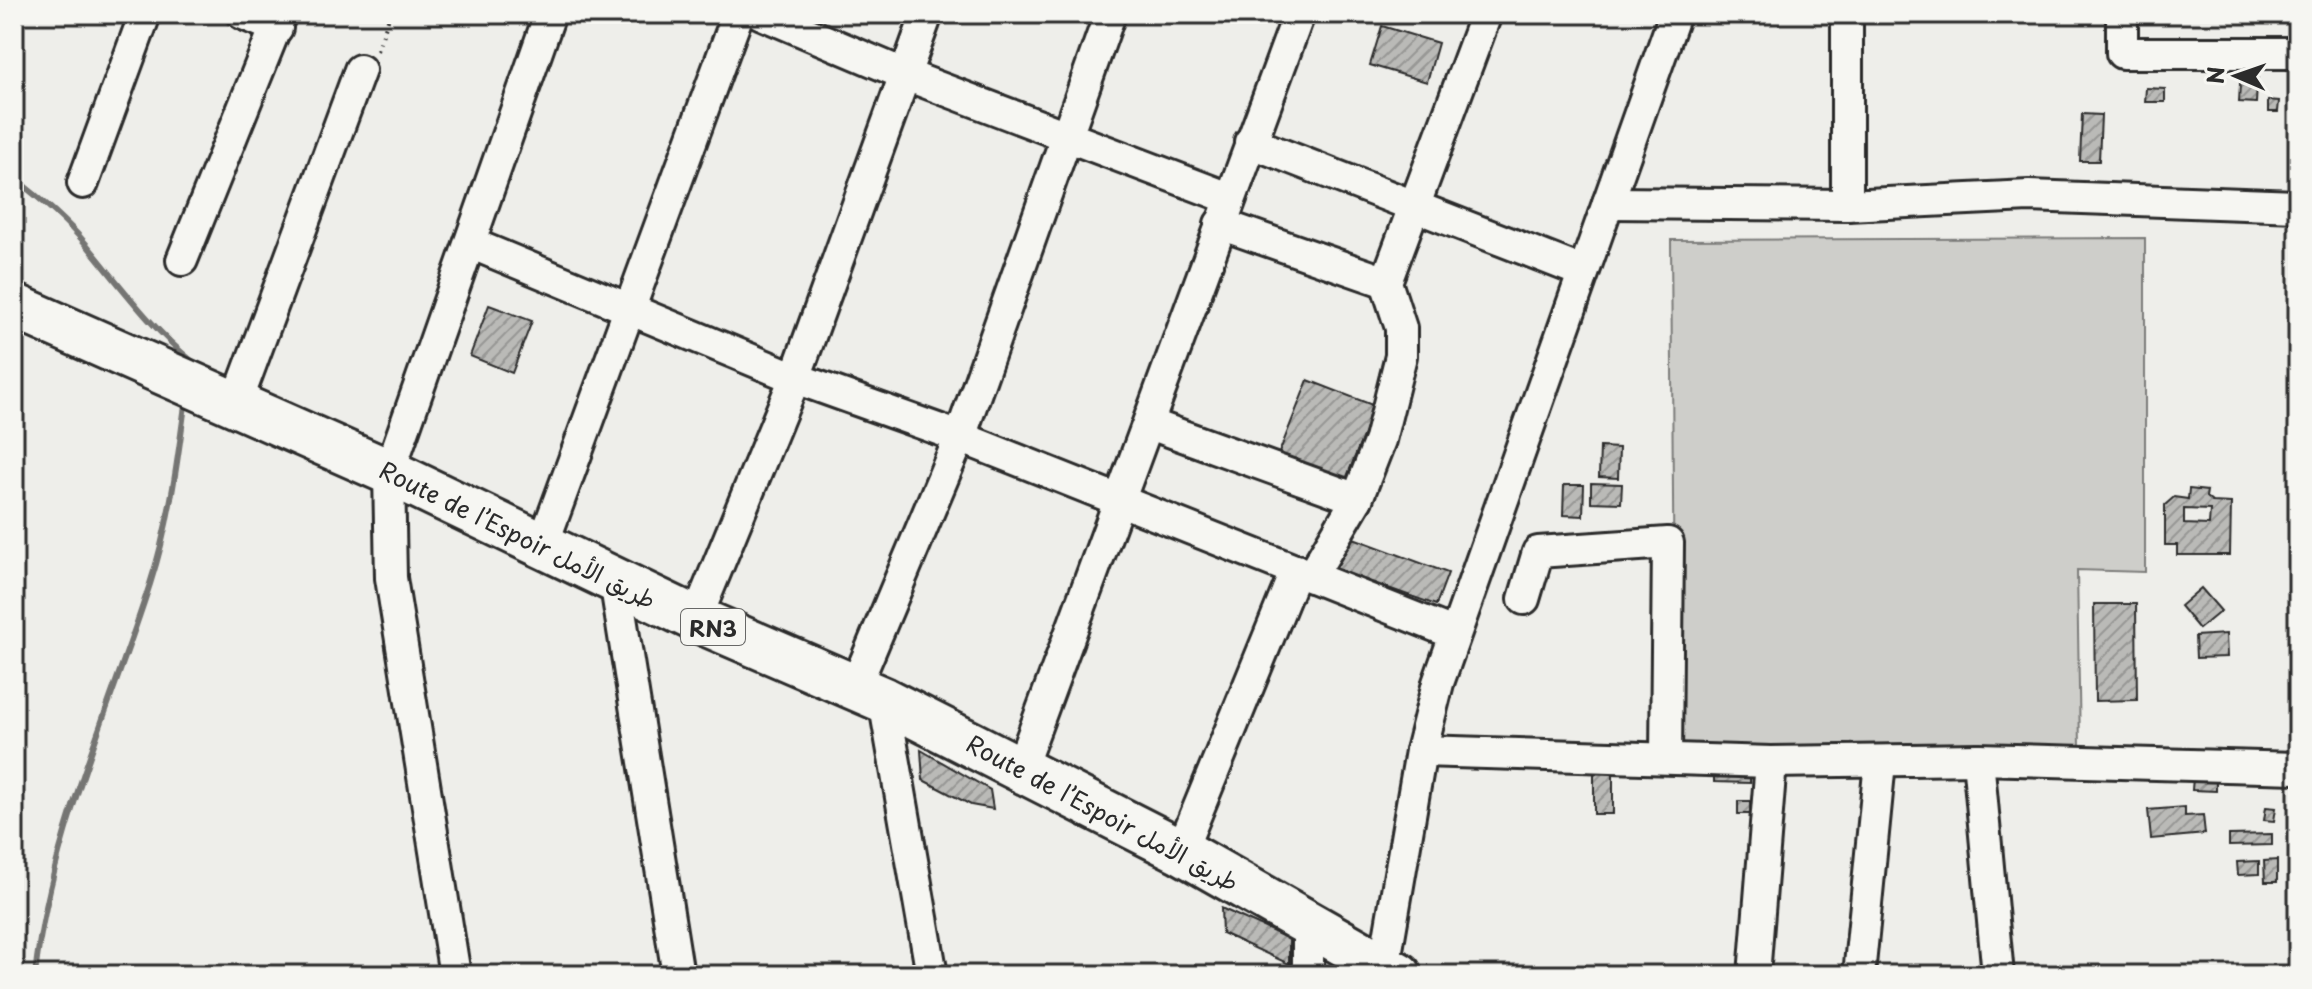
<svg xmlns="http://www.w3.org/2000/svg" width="2312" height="989" font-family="'Playpen Sans','Playpen Sans Arabic',sans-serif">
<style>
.green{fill:#cececa;stroke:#7c7c7a;stroke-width:2}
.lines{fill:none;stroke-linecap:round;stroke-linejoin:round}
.stream{stroke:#757573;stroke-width:6}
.building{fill:url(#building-hatch);stroke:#2b2b2b;stroke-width:2;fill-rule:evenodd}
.minor-casing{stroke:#2b2b2b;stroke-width:36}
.highway-casing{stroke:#2b2b2b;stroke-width:50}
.path{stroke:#2b2b2b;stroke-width:4;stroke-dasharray:2 6;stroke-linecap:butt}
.minor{stroke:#f6f6f2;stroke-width:30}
.highway{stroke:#f6f6f2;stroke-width:44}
.labels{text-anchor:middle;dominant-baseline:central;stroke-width:6;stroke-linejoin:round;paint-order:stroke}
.shield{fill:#f6f6f2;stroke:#686867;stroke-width:2}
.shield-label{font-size:22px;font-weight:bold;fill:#2b2b2b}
.street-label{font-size:24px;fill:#2b2b2b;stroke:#f6f6f2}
</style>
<defs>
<pattern id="building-hatch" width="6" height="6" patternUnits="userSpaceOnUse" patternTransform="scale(2)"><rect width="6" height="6" fill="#babab7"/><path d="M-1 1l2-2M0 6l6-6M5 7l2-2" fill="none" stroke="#979795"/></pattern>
</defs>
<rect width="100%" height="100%" fill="#eeeeea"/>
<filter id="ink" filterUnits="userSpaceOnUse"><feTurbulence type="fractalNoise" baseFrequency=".0125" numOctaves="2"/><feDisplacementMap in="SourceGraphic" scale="16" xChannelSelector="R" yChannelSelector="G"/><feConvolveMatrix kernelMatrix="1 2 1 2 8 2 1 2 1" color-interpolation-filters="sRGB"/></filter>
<g filter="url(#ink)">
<!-- green -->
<path class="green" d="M2145 238V572L2077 570 2080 748 1675 750 1671 240Z"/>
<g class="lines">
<!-- stream -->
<g class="stream">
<path d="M14 178C40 198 65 219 86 244 121 286 151 328 193 362"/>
<path d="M35 975C50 839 108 714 150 584 169 526 177 465 185 405"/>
</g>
</g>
<!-- building -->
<g class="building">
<path d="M2135 14H2155L2154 22H2135Z"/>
<path d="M1382 26 1438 43 1427 82 1370 65Z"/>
<path d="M2241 65 2258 66 2256 103 2239 102Z"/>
<path d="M2146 88 2165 89V102H2145Z"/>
<path d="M2268 100 2279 101 2278 112H2268Z"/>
<path d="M2082 114 2101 115 2099 161H2080Z"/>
<path d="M489 305 532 321 512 373 470 356Z"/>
<path d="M1308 380 1375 406 1346 479 1279 453Z"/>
<path d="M1600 447 1619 448 1618 478 1599 477Z"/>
<path d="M1591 483 1622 484 1621 503 1591 502Z"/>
<path d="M1564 485H1584L1583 516 1563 515Z"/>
<path d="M2189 489 2207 491 2206 497 2212 502 2231 503 2230 555H2177V545H2165V505L2174 497 2188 499ZM2184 509 2210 510 2209 525 2184 524Z"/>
<path d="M1348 536 1448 573 1436 605 1332 568Z"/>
<path d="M2201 588 2221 611 2199 629 2180 606Z"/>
<path d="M2094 604H2136L2137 700 2095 701Z"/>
<path d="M2226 634 2227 657 2196 658 2195 636Z"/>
<path d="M921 750 990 790 993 809 971 805 923 780Z"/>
<rect x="1594" y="762" width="19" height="52"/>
<path d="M1714 770H1750V783L1714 782Z"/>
<path d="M2193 777 2216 778V791L2192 790Z"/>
<rect x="1738" y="801" width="12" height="13"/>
<path d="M2185 807V816L2203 815 2205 834 2151 839 2148 810Z"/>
<path d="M2266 807 2276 808 2274 821 2264 820Z"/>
<path d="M2272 834V845L2229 846V835Z"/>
<path d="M2277 860V882H2265L2264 861Z"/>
<path d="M2259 861V874L2238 875 2237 862Z"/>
<path d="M1221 908 1289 939V964L1222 933Z"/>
</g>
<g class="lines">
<!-- minor casing -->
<g class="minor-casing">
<g id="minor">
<path d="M243 14 277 28"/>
<path d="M762 14 906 75 1229 198"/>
<path d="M2122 14V53H2298"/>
<path d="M1250 142 1583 272"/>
<path d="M83 183 145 14"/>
<path d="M1608 203 1847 205 2029 196 2298 206"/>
<path d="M1847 205V14"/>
<path d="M1220 224 1386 282"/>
<path d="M470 243 795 378 960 437 1453 633"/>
<path d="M182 260 281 14"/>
<path d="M236 404 360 70"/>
<path d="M1150 424 1357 499"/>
<path d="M543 544 738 14"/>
<path d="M1311 577 1357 499 1380 440 1401 356V328L1386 282 1486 14"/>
<path d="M615 580 678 975"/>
<path d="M1524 599 1538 552 1668 543 1666 758"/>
<path d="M696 619 795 378 927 14"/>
<path d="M855 687 960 437 1110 14"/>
<path d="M884 700 932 975"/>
<path d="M1421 751 1771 762 1978 759 2298 768"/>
<path d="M1978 759 1998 975"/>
<path d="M1021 767 1299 14"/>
<path d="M1181 851 1296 570"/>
<path d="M1384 967 1421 751 1438 683 1675 14"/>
<path d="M455 975 391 578 389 472 550 14"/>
<path d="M1308 975V922"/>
<path d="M1754 975 1771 762"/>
<path d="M1859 975 1880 762"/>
</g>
</g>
<!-- highway casing -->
<g class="highway-casing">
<path id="highway" d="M14 306 389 472 696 619 884 700 1181 851 1399 975"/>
</g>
<!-- path -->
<path class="path" d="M377 51 390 14"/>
<!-- minor -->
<use href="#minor" class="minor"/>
<!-- highway -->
<use href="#highway" class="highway"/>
</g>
</g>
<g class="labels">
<!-- shield labels -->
<rect class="shield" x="681" y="609" width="64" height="36" rx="6"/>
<g class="shield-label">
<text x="713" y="627">RN3</text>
</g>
<!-- street labels -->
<g class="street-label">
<text transform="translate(518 534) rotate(26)">Route de l’Espoir طريق الأمل</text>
<text transform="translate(1103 812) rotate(28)">Route de l’Espoir طريق الأمل</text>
</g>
</g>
<!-- margin -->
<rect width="2312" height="989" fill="none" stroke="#f6f6f2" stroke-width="48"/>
<rect x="24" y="24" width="2264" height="941" fill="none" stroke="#2b2b2b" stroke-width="3" filter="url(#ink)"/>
<!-- north arrow -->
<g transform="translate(2236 76) rotate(272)" stroke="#f6f6f2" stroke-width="6" paint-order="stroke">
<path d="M0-6L14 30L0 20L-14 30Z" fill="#2b2b2b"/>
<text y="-12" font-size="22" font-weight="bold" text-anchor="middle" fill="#2b2b2b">N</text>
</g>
</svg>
